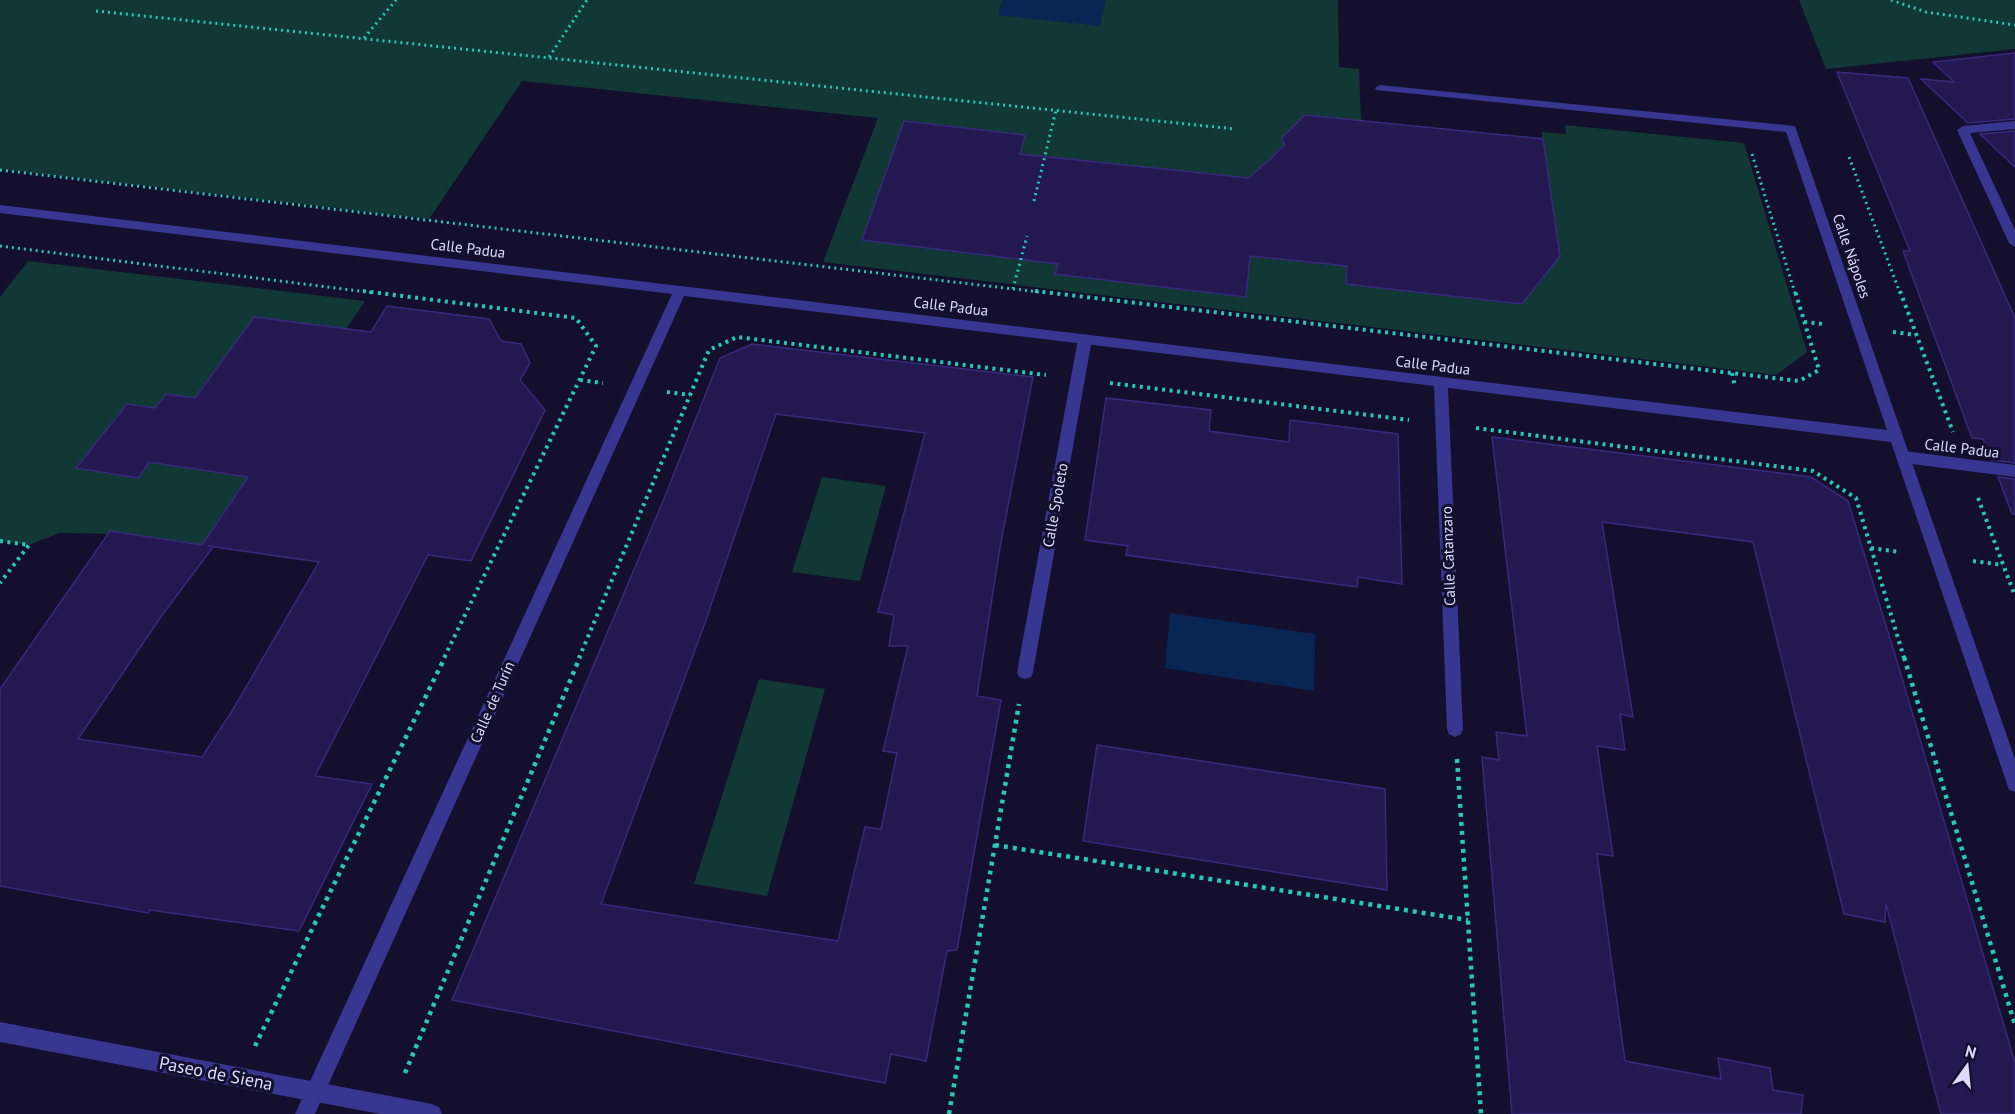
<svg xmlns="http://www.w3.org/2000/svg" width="2015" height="1114" font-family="'PT Sans',sans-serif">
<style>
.green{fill:#113835}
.water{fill:#082553}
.building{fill:#231950;stroke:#38297e;stroke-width:1.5;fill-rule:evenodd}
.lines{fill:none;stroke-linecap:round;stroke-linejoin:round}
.path-far2{stroke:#26c8ba;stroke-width:3;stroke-dasharray:2 4;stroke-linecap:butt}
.path-far1{stroke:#26c8ba;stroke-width:4;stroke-dasharray:3 4.5;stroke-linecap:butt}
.path{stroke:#26c8ba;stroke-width:4.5;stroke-dasharray:4 5;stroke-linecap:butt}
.service{fill:#373690;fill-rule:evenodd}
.pedestrian{fill:#373690;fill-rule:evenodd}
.minor{fill:#373690;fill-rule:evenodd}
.labels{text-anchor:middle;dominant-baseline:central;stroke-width:6;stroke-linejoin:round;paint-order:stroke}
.street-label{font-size:15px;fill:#dedbff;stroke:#130f2d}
.near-street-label{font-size:18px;fill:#dedbff;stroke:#130f2d}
</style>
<rect width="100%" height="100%" fill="#130f2d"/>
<!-- green -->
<g class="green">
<path d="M0 0H1338L1339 67 1359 69 1361 121 1542 138V132L1566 134 1565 125 1744 143 1807 352 1776 375 823 262 878 118 522 81 429 219 0 169Z"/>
<path d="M1799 0H2015V49L1826 69Z"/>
<path d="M28 261 365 301 202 545 126 534 59 533 29 545 0 541V297Z"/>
<path d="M822 477 886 486 860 581 792 572Z"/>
<path d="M759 679 825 689 767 896 694 884Z"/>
</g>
<!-- water -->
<g class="water">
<path d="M1002 0H1106L1100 26 998 15Z"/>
<path d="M1170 613 1315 634 1314 691 1165 668Z"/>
</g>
<!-- building -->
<g class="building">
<path d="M2015 53V119L1968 123 1921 79 1954 82 1933 62Z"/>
<path d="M1837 72 1908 78 2015 318V463L1991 460 1983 439 1972 438 1903 251H1910Z"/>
<path d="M1305 115 1543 139 1560 256 1522 304 1346 284 1347 266 1250 256 1246 297 1055 274 1058 264 862 240 904 121 1025 135 1020 154 1249 178 1285 145 1282 138Z"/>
<path d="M2015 131V167L1980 134Z"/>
<path d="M387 306 489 319 501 341 521 344 530 363 520 380 545 410 471 561 428 555 315 776 372 784 299 931 150 910 148 913 0 886V689L110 531 202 545 248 477 149 462 138 478 76 468 127 404 155 408 166 394 195 398 254 317 371 332ZM208 546 319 562 232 711 202 757 78 739 160 618 213 547Z"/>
<path d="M752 344 1033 377 1000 547 977 696 1001 700 957 950 947 951 926 1061 891 1054 885 1083 452 1000 663 501 720 358ZM776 414 925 433 878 612 894 615 889 646H908L883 751 897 753 881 829 865 827 838 941 601 904 705 623Z"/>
<path d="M1106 398 1211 410 1209 431 1289 442 1290 420 1398 434 1402 584 1358 577 1357 587 1126 555 1128 546 1085 540Z"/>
<path d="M1492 437 1811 477 1848 501 1902 678 2015 1063V1114H1941L1886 904 1885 922 1844 914 1753 542 1602 522 1633 717 1620 714 1625 750 1597 746 1613 856 1597 854 1625 1061 1721 1079 1718 1058 1770 1068 1773 1090 1803 1095 1801 1114H1512L1482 757 1499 760 1496 732 1527 736Z"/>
<path d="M1998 477 2015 479V514H2012Z"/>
<path d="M1097 745 1385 789 1387 890 1083 841Z"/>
</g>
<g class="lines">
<!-- path-far2 -->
<g class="path-far2">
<path d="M1891 0 1926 12 2015 25"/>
<path d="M96 11 1235 129"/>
<path d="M364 38 396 0"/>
<path d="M549 57 587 0"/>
<path d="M1752 154 1795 293"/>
<path d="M1849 157 1900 293"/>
<path d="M0 170 1048 293"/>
<path d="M1034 201 1056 110"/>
<path d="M0 246 375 293"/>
<path d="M1013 289 1027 236"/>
</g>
<!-- path-far1 -->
<g class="path-far1">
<path d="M363 291 576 318 596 346 444 658"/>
<path d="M1035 291 1799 381 1819 370 1795 291"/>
<path d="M1900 291 1953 432"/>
<path d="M1804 322 1823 324"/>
<path d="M1893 332 1916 335"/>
<path d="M1732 373 1735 387"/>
<path d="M580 380 603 383"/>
<path d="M1110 383 1409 420"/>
<path d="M667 392 690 395"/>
<path d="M1476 428 1813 471 1856 498 1904 658"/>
<path d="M1978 498 2015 596"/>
<path d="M0 541 29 545 0 583"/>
<path d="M1871 548 1900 552"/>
<path d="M1973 561 2003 565"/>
<path d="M579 658 709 350 737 337 1046 375"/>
</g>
<!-- path -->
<g class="path">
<path d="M1904 657 2015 1025"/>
<path d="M1457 759 1481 1114"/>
<path d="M995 845 1468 920"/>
<path d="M255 1046 445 657"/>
<path d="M405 1073 580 657"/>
<path d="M949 1114 1019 704"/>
</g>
<!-- service -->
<g class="service">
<path d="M2015 121V129L1970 133 2015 230V247L2009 243 1957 130 1963 126Z"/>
<path d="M1085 334 1092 339 1033 672 1031 677 1025 679 1019 677 1017 672 1078 339Z"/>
<path d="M1904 451 2015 465V477L1904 463 1899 461 1897 457 1899 453Z"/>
</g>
<!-- pedestrian -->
<path class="pedestrian" d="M0 1022 432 1104 439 1107 442 1114H380L0 1042Z"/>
<!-- minor -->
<path class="minor" d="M1380 85 1795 126 2015 759V792L2009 790 2007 784 1891 442 1448 388 1463 729 1461 734 1455 737 1449 734 1447 729 1434 386 684 296 315 1114H295L672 294 0 213V205L1887 430 1786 132 1376 90 1375 88Z"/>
</g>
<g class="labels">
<!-- street labels -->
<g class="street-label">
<text transform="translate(468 248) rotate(7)">Calle Padua</text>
<text transform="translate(1852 256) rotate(71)">Calle Nápoles</text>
<text transform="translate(951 306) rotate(7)">Calle Padua</text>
<text transform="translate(1433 365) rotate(7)">Calle Padua</text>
<text transform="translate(1962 448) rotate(7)">Calle Padua</text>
<text transform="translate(1055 505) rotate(-80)">Calle Spoleto</text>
<text transform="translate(1448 556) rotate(-92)">Calle Catanzaro</text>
<text transform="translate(492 702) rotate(-66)">Calle de Turín</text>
</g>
<!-- near-street labels -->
<g class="near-street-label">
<text transform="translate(216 1073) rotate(11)">Paseo de Siena</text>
</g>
</g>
<!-- north arrow -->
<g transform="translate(1967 1066) rotate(15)" stroke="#130f2d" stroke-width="4.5" paint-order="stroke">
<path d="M0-4.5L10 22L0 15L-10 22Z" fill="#dedbff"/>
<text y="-9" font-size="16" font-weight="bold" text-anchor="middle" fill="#dedbff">N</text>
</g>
</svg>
